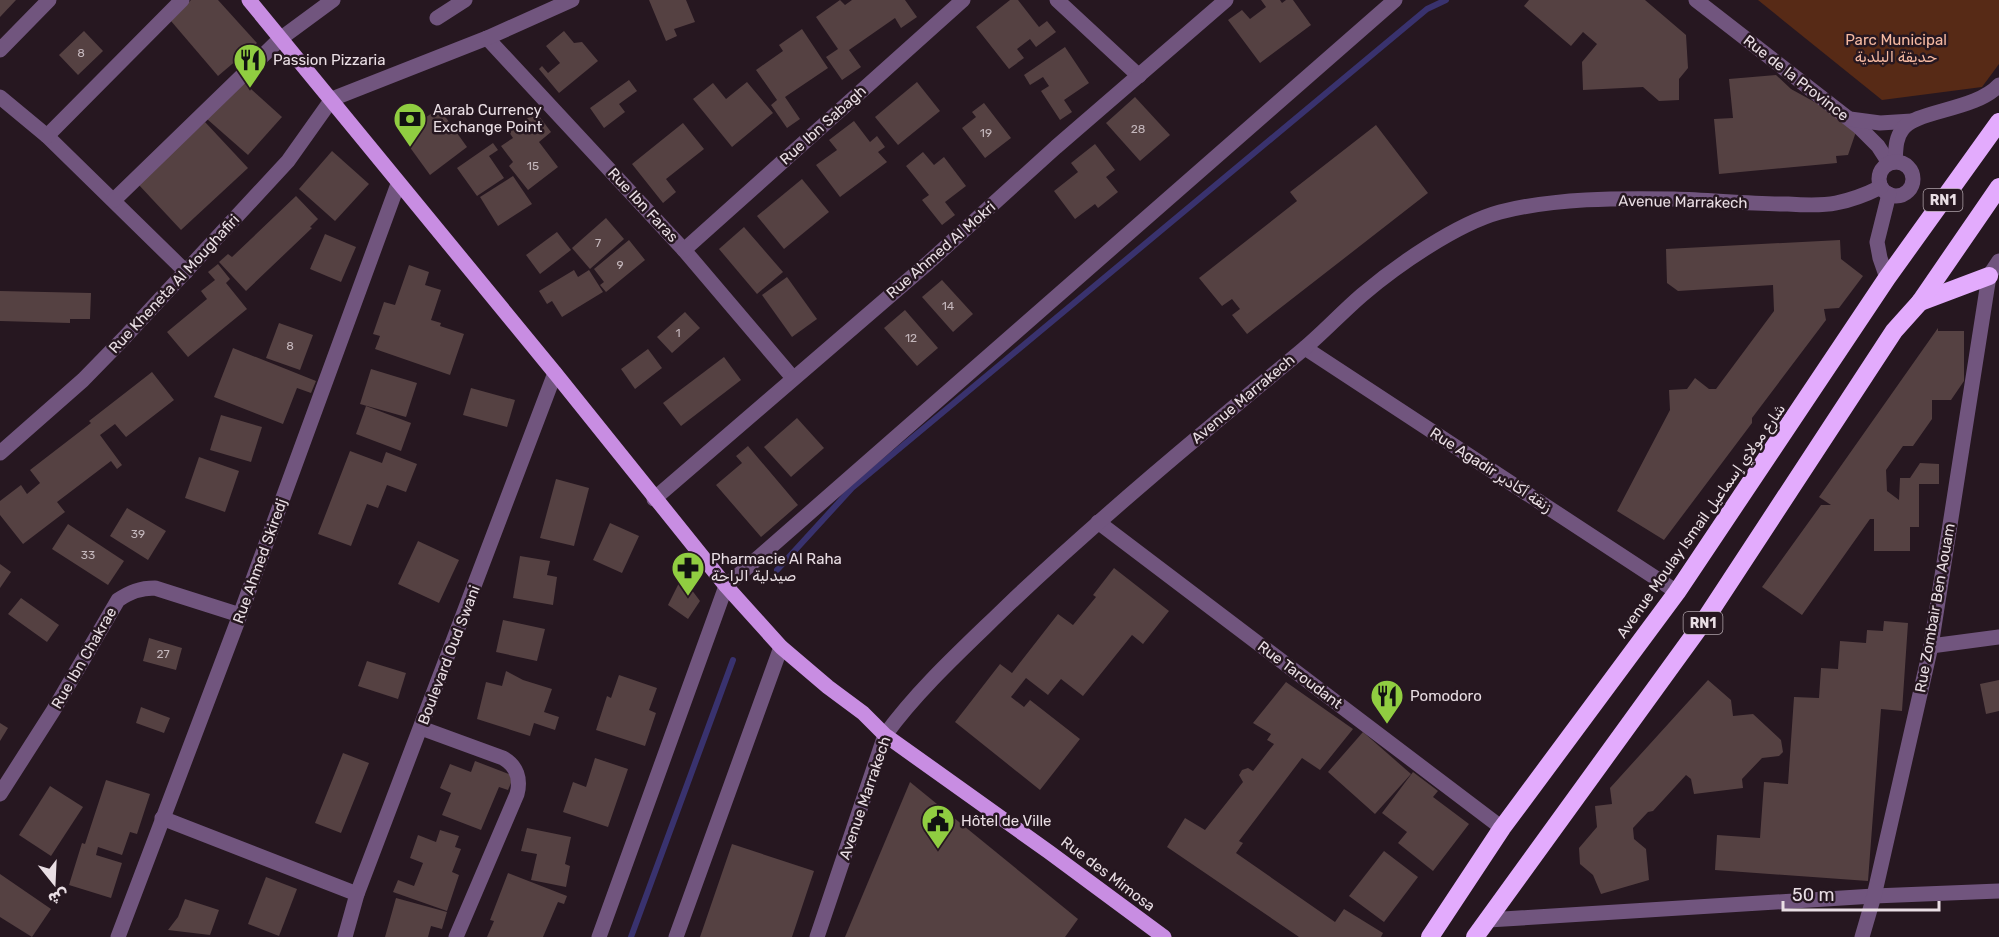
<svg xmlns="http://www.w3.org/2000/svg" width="1999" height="937" font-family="Rubik,'Noto Naskh Arabic',sans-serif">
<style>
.green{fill:#572a16}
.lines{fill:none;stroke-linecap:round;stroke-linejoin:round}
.stream{stroke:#39326e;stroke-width:6}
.building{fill:#554142}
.minor{stroke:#71557e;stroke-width:15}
.major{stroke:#c88de2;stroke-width:15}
.highway{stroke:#e3abfd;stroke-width:18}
.labels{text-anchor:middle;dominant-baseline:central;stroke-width:5;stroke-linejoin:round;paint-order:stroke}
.number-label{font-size:12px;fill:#c4b7bc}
.shield{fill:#261720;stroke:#aea2a9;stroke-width:1.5}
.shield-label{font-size:14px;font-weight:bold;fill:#e9dee4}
.park-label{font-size:15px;fill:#f6baa2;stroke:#261720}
.poi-label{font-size:15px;fill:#e9dee4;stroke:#261720;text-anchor:start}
.street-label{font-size:15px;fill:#e9dee4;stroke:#261720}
</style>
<rect width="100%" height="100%" fill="#261720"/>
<!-- green -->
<path class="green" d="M1758 0H1999V64L1982 87 1882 100Z"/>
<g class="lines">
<!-- stream -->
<g class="stream">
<path d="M777 570 852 488 1427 9 1446 0"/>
<path d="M631 937 733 660"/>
</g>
</g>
<!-- building -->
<g class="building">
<path d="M0 0H16L0 17Z"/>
<path d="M191 0H218L257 43 218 76 171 21Z"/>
<path d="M649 0H686L695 22 674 29 677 36 666 41Z"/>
<path d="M840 0 845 5 852 0H905L917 17 901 28 895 18 849 50 861 67 842 80 826 57 838 49 816 17Z"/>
<path d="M1010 0H1018L1039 27 1047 21 1056 32 1036 47 1030 39 1017 49 1024 58 1009 69 976 27Z"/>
<path d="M1261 0H1280L1282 3 1286 0H1293L1311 25 1260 63 1228 20 1242 10 1250 19 1266 7Z"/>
<path d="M1529 0H1645L1686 35 1688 68 1679 79V100L1659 101 1643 87 1583 90 1582 62 1597 44 1583 32 1571 46 1524 6Z"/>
<path d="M802 29 828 68 785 97 800 119 787 128 771 105 777 100 756 70 783 51 779 45Z"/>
<path d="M84 31 103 51 78 75 59 55Z"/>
<path d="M564 31 574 43 582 42 598 61 559 93 539 69 542 66 548 73 560 63 546 46Z"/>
<path d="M1065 47 1089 83 1064 100 1072 112 1060 120 1041 91 1049 86 1043 77 1030 85 1024 75Z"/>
<path d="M1776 75 1791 89 1858 126 1848 155 1836 156 1837 163 1719 174 1714 119 1733 118 1729 79Z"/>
<path d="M629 80 637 91 619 104 625 112 604 128 590 108Z"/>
<path d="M242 81 282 117 248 155 207 119Z"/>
<path d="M747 82 773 113 732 147 693 99 713 83 726 99Z"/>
<path d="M917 82 940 111 898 145 875 117Z"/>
<path d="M1135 97 1170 135 1140 161 1106 123Z"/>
<path d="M984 103 1011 138 985 158 962 128 976 117 972 112Z"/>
<path d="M439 108 467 147 430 175 401 135Z"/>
<path d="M536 112 551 132 539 142 558 167 528 190 509 166 513 162 501 146 513 138 509 132Z"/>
<path d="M854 121 870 142 877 136 885 147 878 152 887 162 840 197 816 165 837 150 829 140Z"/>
<path d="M205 122 248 168 181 230 138 184Z"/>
<path d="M683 123 704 149 666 179 676 192 663 203 632 164Z"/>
<path d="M1376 125 1428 193 1247 334 1232 315 1240 309 1232 299 1222 306 1199 278 1297 201 1290 192Z"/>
<path d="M493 143 498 150 489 156 504 178 477 196 457 168Z"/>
<path d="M1095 144 1115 170 1106 177 1118 192 1098 208 1095 204 1075 219 1054 191 1078 172 1071 163Z"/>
<path d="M332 151 369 184 335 221 299 189Z"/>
<path d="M923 152 934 165 944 157 966 186 945 202 955 215 942 225 922 200 929 195 906 166Z"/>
<path d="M513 176 532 204 498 226 480 197Z"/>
<path d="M802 179 829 212 784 249 757 216Z"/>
<path d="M296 196 318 219 310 227 312 228 246 291 219 262 228 254 232 257Z"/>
<path d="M606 218 624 239 590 269 572 248Z"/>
<path d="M744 227 783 272 757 294 719 249Z"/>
<path d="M557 232 571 250 540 274 526 255Z"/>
<path d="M325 234 356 247 341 282 310 269Z"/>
<path d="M629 240 645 260 606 292 600 285 604 282 594 269Z"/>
<path d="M1840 240 1841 259 1863 276 1839 308 1824 309 1826 320 1752 418V423L1664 540 1617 511 1670 410 1669 390 1687 389 1695 378 1709 389H1716L1774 311 1773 285 1678 291 1667 283 1666 249Z"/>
<path d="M218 264 230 279 226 283 247 309 188 357 167 332 207 299 201 291 215 280 208 272Z"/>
<path d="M409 265 429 272 425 285 441 290 431 320 441 323 440 326 464 334 450 375 375 349 380 336 373 334 384 302 395 305Z"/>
<path d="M574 270 578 277 589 270 603 292 562 317 552 301 547 304 539 291Z"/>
<path d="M787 277 817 319 792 337 762 295Z"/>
<path d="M942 280 973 314 953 332 922 297Z"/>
<path d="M0 291 91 293 90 319H70V323L0 321Z"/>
<path d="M905 310 938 348 917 366 884 328Z"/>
<path d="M685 312 700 328 672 353 657 337Z"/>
<path d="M279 323 313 335 300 370 266 358Z"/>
<path d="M1938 328V331H1964V381L1951 400H1932V419L1913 446H1903L1886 470 1887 491 1899 500 1900 478H1910L1920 463 1939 464V484H1919V527H1910V551H1874V519H1870L1802 615 1762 587 1821 505H1831L1819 497Z"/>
<path d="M233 348 316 381 311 393 297 388 283 424 214 397Z"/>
<path d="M648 349 662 368 635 389 621 369Z"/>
<path d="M724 357 741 380 681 426 663 403Z"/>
<path d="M371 369 417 383 406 417 360 404Z"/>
<path d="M152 372 174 400 126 437 115 424 100 435 122 465 117 469 111 461 57 502 65 512 23 544 0 515V501L21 485 27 494 40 483 30 470 91 423 89 421Z"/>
<path d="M471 388 515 400 507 427 463 415Z"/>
<path d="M366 406 411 423 401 451 356 434Z"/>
<path d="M221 415 262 427 251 462 210 450Z"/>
<path d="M797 418 824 448 791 477 764 447Z"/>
<path d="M748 446 798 505 761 537 716 485 742 463 736 456Z"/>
<path d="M350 451 382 463 386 452 417 464 406 492 387 485 378 508 367 504 351 546 318 534Z"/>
<path d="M199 457 239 471 225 512 185 498Z"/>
<path d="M556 479 589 488 574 546 540 538Z"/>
<path d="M127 508 166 531 148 560 110 536Z"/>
<path d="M610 523 639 536 622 573 593 560Z"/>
<path d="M68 524 124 561 108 585 52 549Z"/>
<path d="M418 541 459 560 439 603 398 584Z"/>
<path d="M520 556 550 561 547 575 557 577 553 605 513 598Z"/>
<path d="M0 564 11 572 0 588Z"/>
<path d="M1114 568 1169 611 1143 644 1132 635 1083 696 1061 679 1048 695 1026 678 1011 697 1024 707 1030 700 1080 739 1040 790 955 722 1000 664 1012 673 1058 614 1073 625 1096 597 1093 595Z"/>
<path d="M682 577 700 601 688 619 668 605Z"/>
<path d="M21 598 59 625 47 642 8 614Z"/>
<path d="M503 620 545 629 537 661 496 652Z"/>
<path d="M1884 621 1908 623 1902 711 1881 709 1868 881 1715 870 1717 835 1760 838 1764 782 1788 784 1794 697 1819 698 1821 668 1838 669 1840 641 1866 643 1867 630 1883 631Z"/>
<path d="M149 638 182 648 176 670 143 661Z"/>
<path d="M367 661 406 673 398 699 358 686Z"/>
<path d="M506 671 523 680 552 689 544 712 559 717 555 730 534 723 530 736 477 719 486 682 502 686Z"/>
<path d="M619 675 657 688 649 710 656 713 645 746 596 730 607 696 611 698Z"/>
<path d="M1708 680 1731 700 1733 716 1753 714 1781 740 1783 752 1779 756 1762 758 1742 779 1743 788 1694 794 1691 779 1686 775 1653 811 1648 812 1633 828 1634 839 1646 849 1649 880 1601 894 1593 875 1580 864 1579 848 1597 827 1595 806 1612 804 1610 788Z"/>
<path d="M1999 680V711L1986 714 1980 684Z"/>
<path d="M1286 682 1353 729 1320 770 1302 758 1239 841 1243 843 1236 853 1335 922 1344 909 1383 933 1381 937H1299L1167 847 1185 818 1205 830 1243 782 1239 775 1242 770 1248 768 1253 771 1274 744 1267 740 1271 734 1253 723Z"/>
<path d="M141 707 170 718 164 733 136 723Z"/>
<path d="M0 723 8 728 0 741Z"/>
<path d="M1363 732 1411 774 1375 814 1328 772Z"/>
<path d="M343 753 369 763 341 833 315 823Z"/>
<path d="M595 758 628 769 608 827 563 812 573 782 586 787Z"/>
<path d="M475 761 514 776 508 790 499 787 481 830 442 815 451 793 440 788 450 764 471 772Z"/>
<path d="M1413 772 1438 791 1433 797 1469 824 1433 871 1398 843 1407 832 1382 813Z"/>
<path d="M106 780 150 794 137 834 130 832 122 855 98 847 96 855 122 863 111 898 69 885 82 843 85 844Z"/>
<path d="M910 782 1078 919 1065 937H845Z"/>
<path d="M50 786 83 807 51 856 19 835Z"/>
<path d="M527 828 571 837 565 864 570 866 566 887 531 880 537 854 521 851Z"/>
<path d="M440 830 459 836 455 847 461 849 452 872 459 875 447 911 393 892 398 880 414 886 423 863 410 858 418 835 436 842Z"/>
<path d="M732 844 814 871 792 937H700Z"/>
<path d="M1384 851 1418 877 1384 922 1349 896Z"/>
<path d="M508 873 567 896 564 904 558 902 543 937H487L494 921 490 920Z"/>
<path d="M0 874 51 909 32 937 0 917Z"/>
<path d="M266 877 297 889 279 936 248 924Z"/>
<path d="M396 898 447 912 442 929 431 926 428 937H385Z"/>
<path d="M185 899 219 910 210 935 168 930 178 917Z"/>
</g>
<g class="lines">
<!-- minor -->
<g class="minor">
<path d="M1057 0 1139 76"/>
<path d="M1696 0 1858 126 1878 146 1889 163"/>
<path d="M437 18 465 0"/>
<path d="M487 38 684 250 793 378"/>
<path d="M0 50 49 0"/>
<path d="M0 97 47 136 186 272"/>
<path d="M1850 119 1880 123 1912 121"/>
<path d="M47 136 182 0"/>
<path d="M1895 162C1896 151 1895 139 1902 130 1914 110 1975 111 1999 85"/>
<circle cx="1896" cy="179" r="17"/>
<path d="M114 200 280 39 333 0"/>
<path d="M684 250 963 0"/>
<path d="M1887 278 1880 258 1877 242 1889 194"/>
<path d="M1305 348 1677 592"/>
<path d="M0 453 83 380 124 338 288 161 332 99 487 38 572 0"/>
<path d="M654 499 928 263 1056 147 1226 0"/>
<path d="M1098 522 1502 828"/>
<path d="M1931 646 1999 637"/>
<path d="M421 728 503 758C517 766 521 779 517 794L456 937"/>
<path d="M0 794 53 711 118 600C130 592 140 588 155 588L240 615"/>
<path d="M162 818 357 894"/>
<path d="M1488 920 1874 896 1999 891"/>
<path d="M118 937 240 615 398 184"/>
<path d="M345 937 357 894 555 373"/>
<path d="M599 937 726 586 1395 0"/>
<path d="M676 937 781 647"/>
<path d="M817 937 885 735C920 687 966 646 1009 604 1102 516 1201 434 1300 352 1321 335 1340 314 1362 295 1396 266 1456 224 1500 212 1555 198 1617 198 1674 199 1712 200 1750 204 1788 204 1803 205 1821 206 1836 203 1852 200 1867 194 1881 187"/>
<path d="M1862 937 1874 896 1931 646 1989 276 1999 261"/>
</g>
<!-- major -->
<path class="major" d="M249 0 555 373 726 586 781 647 828 687 863 713 885 735 1049 852 1164 937"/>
<!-- highway -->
<g class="highway">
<path d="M1920 302 1989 276"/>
<path d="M1430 937 1502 828 1677 592 1887 278 1999 122"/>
<path d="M1475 937 1704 621 1894 331 1920 302 1999 187"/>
</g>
</g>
<!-- icons -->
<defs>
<g id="restaurant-pin" transform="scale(1.725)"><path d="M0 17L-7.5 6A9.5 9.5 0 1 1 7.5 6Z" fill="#90cd41" stroke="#261720"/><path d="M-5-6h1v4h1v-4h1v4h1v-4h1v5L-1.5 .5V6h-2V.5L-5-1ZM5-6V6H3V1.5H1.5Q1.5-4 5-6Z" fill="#111"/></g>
<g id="bank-pin" transform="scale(1.725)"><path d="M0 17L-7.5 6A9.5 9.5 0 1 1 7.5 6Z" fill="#90cd41" stroke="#261720"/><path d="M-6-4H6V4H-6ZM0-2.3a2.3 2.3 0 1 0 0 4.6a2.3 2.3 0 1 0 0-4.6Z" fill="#111"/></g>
<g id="pharmacy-pin" transform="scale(1.725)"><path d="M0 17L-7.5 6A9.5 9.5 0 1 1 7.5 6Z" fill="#90cd41" stroke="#261720"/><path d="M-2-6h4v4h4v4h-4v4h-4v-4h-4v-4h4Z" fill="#111"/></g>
<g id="civic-pin" transform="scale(1.725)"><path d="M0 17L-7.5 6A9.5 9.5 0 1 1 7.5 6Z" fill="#90cd41" stroke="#261720"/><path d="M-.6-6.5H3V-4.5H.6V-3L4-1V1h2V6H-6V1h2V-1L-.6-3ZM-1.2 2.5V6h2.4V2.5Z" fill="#111"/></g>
</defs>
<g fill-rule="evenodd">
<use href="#restaurant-pin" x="250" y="60"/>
<use href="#bank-pin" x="410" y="119"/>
<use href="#pharmacy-pin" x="688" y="568"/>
<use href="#restaurant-pin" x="1387" y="696"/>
<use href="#civic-pin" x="938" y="821"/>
</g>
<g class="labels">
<!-- number labels -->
<g class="number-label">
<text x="81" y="53">8</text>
<text x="1138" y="129">28</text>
<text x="986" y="133">19</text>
<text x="533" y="166">15</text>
<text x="598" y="243">7</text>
<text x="620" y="265">9</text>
<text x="948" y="306">14</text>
<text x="678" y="333">1</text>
<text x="911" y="338">12</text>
<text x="290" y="346">8</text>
<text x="138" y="534">39</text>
<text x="88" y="555">33</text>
<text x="163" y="654">27</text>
</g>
<!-- shield labels -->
<g class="shield">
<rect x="1923.5" y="189" width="39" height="22" rx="4.5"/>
<rect x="1683.5" y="612" width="39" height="22" rx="4.5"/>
</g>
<g class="shield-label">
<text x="1943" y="200">RN1</text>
<text x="1703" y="623">RN1</text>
</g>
<!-- park labels -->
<g class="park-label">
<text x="1896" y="40">Parc Municipal<tspan x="1896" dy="17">حديقة البلدية</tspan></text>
</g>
<!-- poi labels -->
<g class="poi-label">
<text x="273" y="60">Passion Pizzaria</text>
<text x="433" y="110">Aarab Currency<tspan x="433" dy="17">Exchange Point</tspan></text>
<text x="711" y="559">Pharmacie Al Raha<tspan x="711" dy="17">صيدلية الراحة</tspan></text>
<text x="1410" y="696">Pomodoro</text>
<text x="961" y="821">Hôtel de Ville</text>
</g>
<!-- street labels -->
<g class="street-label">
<text transform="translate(1796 78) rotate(38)">Rue de la Province</text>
<text transform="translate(823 125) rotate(-42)">Rue Ibn Sabagh</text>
<text transform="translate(1683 202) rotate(1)">Avenue Marrakech</text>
<text transform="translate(643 205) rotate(47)">Rue Ibn Faras</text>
<text transform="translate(941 250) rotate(-41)">Rue Ahmed Al Mokri</text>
<text transform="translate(174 284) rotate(-47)">Rue Kheneta Al Moughafiri</text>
<text transform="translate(1243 399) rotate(-40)">Avenue Marrakech</text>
<text transform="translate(1491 470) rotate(33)">Rue Agadir زنقة أكادير</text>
<text transform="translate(1701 521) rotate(-55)">Avenue Moulay Ismail شارع مولاي إسماعيل</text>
<text transform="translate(260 561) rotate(-70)">Rue Ahmed Skiredj</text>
<text transform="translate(1935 608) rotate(-80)">Rue Zombair Ben Aouam</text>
<text transform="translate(449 655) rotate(-69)">Boulevard Oud Swani</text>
<text transform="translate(84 658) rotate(-60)">Rue Ibn Chakrae</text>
<text transform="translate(1300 675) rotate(37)">Rue Taroudant</text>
<text transform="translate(865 798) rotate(-71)">Avenue Marrakech</text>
<text transform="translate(1108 874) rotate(37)">Rue des Mimosa</text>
</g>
</g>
<!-- north arrow -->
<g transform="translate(54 883) rotate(162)" stroke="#261720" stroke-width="4.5" paint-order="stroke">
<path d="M0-4.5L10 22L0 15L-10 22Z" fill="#e9dee4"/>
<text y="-9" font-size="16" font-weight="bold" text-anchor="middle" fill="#e9dee4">ش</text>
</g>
<!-- scale -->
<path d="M1783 901v9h156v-9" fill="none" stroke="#e9dee4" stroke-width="3"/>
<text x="1792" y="901" font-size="18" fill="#e9dee4" stroke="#261720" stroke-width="4.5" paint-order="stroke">50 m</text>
</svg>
